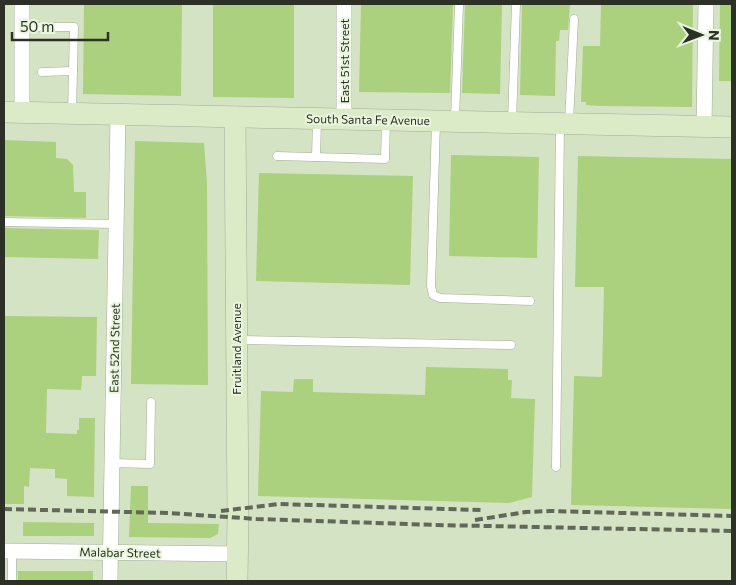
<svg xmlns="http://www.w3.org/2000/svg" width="736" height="585" font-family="Commissioner,sans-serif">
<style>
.built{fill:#d3e3c3}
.building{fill:#abd17f}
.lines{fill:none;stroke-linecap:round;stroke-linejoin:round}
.lane-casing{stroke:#a2ad96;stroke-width:9}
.street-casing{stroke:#a2ad96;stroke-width:16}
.secondary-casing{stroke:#a2ad96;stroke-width:22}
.lane{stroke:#fff;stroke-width:8}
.street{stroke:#fff;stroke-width:15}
.secondary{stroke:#dcebc7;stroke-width:21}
.rail{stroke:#61685a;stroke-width:4;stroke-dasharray:8 4;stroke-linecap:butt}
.labels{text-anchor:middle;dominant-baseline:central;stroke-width:4;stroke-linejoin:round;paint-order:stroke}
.street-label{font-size:12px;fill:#2c3027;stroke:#e9f6dd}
</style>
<rect width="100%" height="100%" fill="#dce8d0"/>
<!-- built -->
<rect class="built" x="4" y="4" width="728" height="577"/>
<!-- building -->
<g class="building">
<path d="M84 4H182L181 96 83 94Z"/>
<path d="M213 4H294V98L213 97Z"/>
<path d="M361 4H453L450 93 359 92Z"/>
<path d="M465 4H502L500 94 462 93Z"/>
<path d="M522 4H570L568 30H560L559 41H556L555 96 520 95Z"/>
<path d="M601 4H693L692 107 600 106 586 105V102H581L583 46H600Z"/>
<path d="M720 4H732V81H719Z"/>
<path d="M4 140 56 142V158L67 159 73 165 74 192H86V218L4 216Z"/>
<path d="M135 141 204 143 207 183 208 385 131 384Z"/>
<path d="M451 155 539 157 537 258 449 256Z"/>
<path d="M578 156 732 159V509L571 505 574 376 602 377 604 287H575Z"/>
<path d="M259 173 413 176 410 285 256 281Z"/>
<path d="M4 228 99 230 98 259 4 257Z"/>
<path d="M4 316 97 317 96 376H82L81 390 47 389 46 433 77 434V430H79V418H95L94 497 67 496V479L55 478V469L30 468 29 487 24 486V504H4Z"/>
<path d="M426 367 508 369V380H512L511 398 535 399 532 497 509 503 258 496 261 391 293 392 294 379H313V392L425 395Z"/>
<path d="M131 486H148V523L219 524 218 534 210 538 129 537Z"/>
<path d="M23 522 94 523V536H23Z"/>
<rect x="18" y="571" width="75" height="10"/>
</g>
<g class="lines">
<!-- lane casing -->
<g class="lane-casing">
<g id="lane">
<path d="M22 27H74L72 113"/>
<path d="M42 72 73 71"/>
<path d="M455 119 459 4"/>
<path d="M512 122 516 4"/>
<path d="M569 122 574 19"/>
<path d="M436 123 431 286 433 295 440 298 530 301"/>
<path d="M277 156 385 159 386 121"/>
<path d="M316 157 317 121"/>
<path d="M4 222 116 224"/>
<path d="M238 340 511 345"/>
<path d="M112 463 150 464 151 402"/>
<path d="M556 467 560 126"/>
<path d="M12 581V551"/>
</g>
</g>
<!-- street casing -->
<g class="street-casing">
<g id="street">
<path d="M22 112V4"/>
<path d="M344 119V4"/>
<path d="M704 127 706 4"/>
<path d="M4 551 237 554"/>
<path d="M110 581 118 114"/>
</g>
</g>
<!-- secondary casing -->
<g class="secondary-casing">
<g id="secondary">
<path d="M4 112 732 127"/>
<path d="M235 117 238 517 237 581"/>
</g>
</g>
<!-- lane -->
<use href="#lane" class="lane"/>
<!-- street -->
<use href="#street" class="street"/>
<!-- secondary -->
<use href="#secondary" class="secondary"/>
<!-- rail -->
<g class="rail">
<path d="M4 509 168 513 257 519 437 525 732 531"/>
<path d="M221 511 279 504 481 510"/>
<path d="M475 520 526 512 550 511 732 516"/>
</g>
</g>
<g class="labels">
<!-- street labels -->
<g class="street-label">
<text transform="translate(344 61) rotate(-90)">East 51st Street</text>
<text transform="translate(368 119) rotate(1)">South Santa Fe Avenue</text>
<text transform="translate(114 348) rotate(-89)">East 52nd Street</text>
<text transform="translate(236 349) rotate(-90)">Fruitland Avenue</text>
<text transform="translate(120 552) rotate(1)">Malabar Street</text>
</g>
</g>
<!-- border -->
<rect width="736" height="585" fill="none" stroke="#2c3027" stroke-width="10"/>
<!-- north arrow -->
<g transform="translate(701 35) rotate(91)" stroke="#e9f6dd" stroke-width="4" paint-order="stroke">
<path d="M0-4L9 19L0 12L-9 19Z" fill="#2c3027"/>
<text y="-8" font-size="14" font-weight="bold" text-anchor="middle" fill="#2c3027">N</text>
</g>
<!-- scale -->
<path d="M12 32v8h96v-8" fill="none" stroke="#2c3027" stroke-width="2.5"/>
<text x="20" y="32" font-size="15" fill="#2c3027" stroke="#e9f6dd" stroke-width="4" paint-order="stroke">50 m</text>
</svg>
